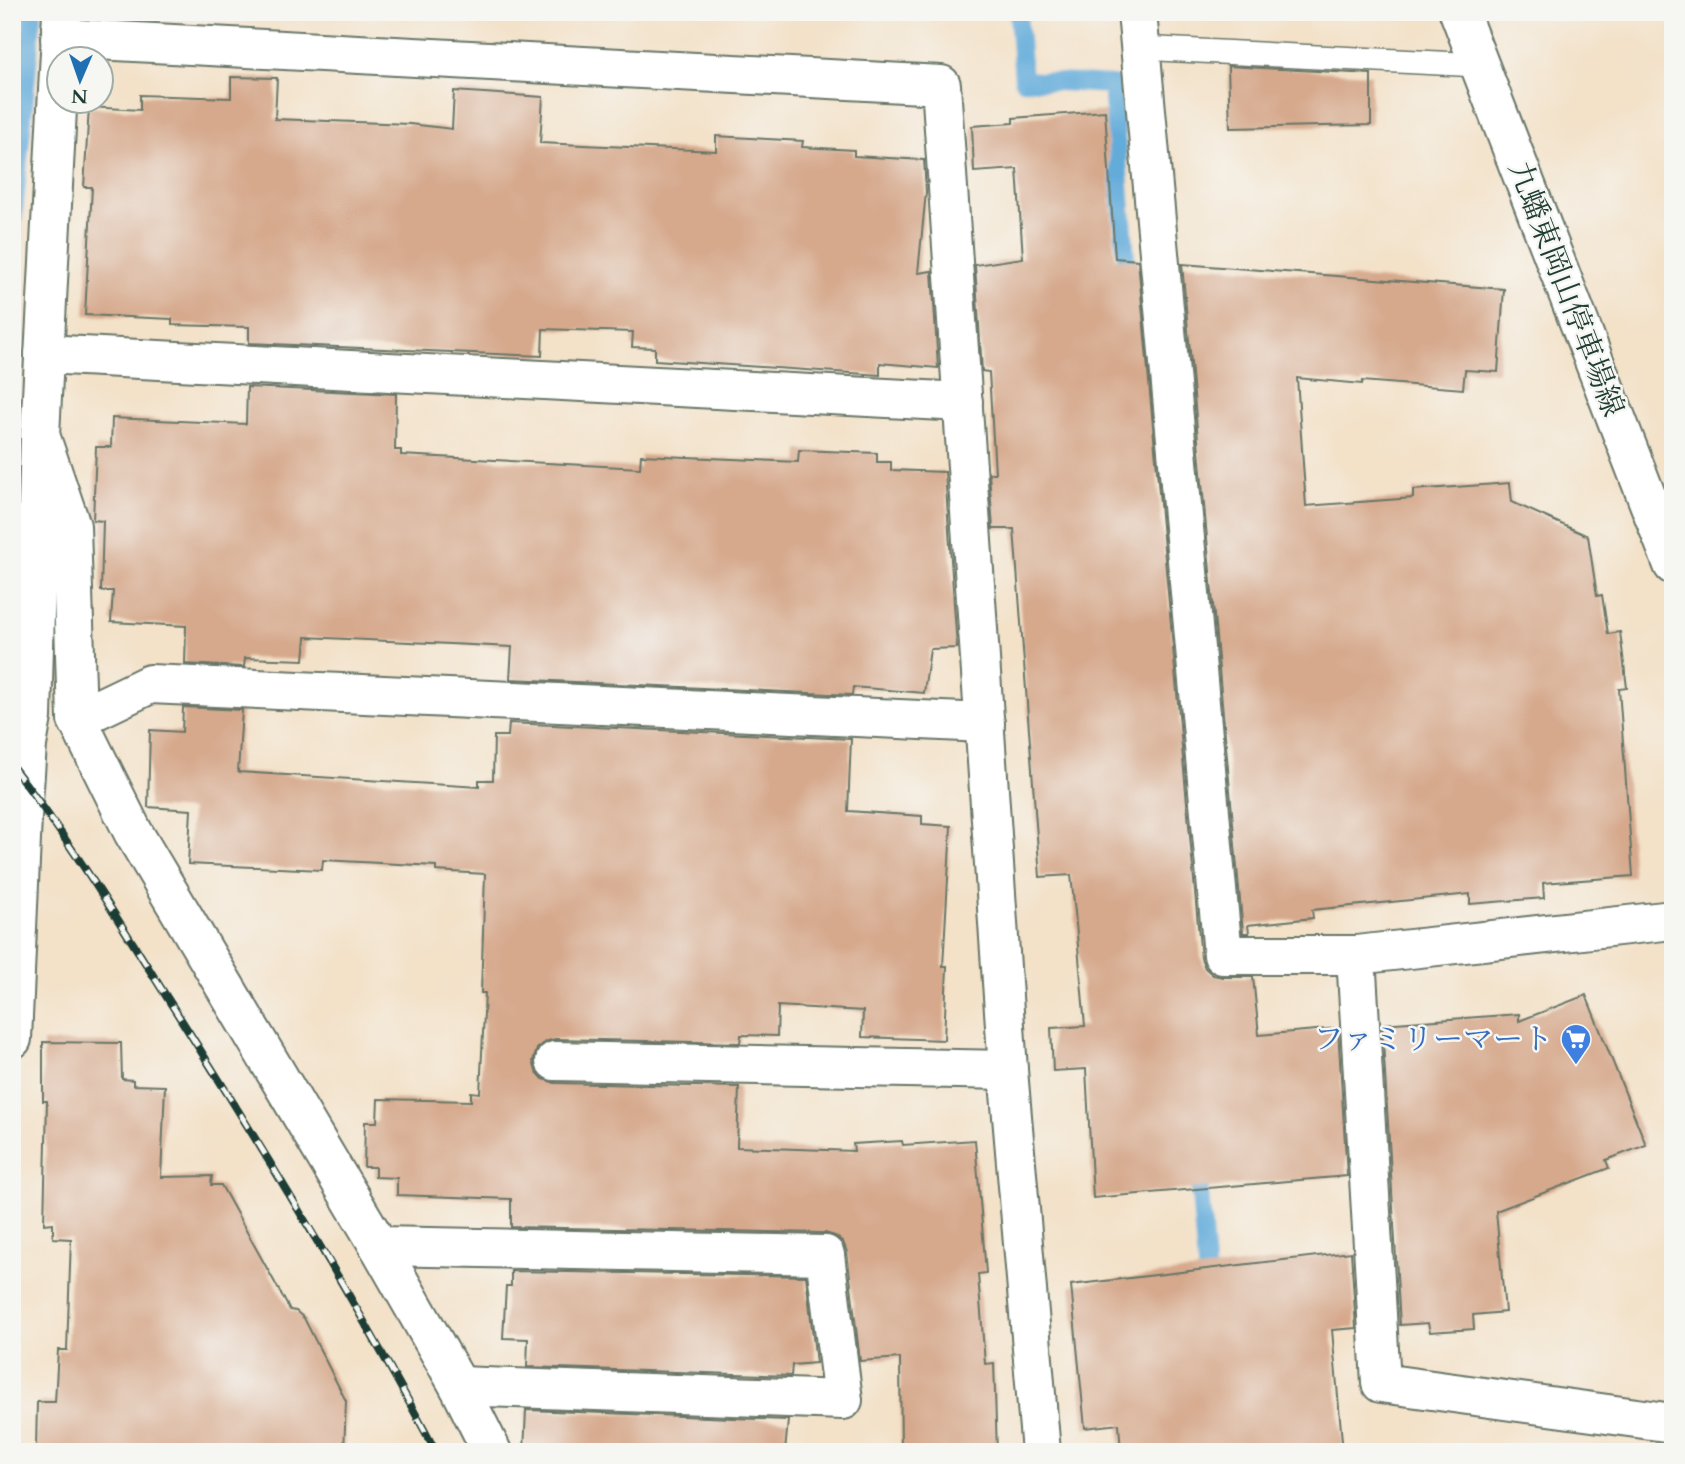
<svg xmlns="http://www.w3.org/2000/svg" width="1685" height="1464" font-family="Cardo,'Noto Serif JP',serif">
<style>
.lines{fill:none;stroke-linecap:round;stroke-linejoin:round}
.stream{stroke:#63acda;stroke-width:18}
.building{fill:#d6a98c}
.service-casing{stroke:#697668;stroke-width:26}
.minor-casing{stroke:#697668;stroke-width:42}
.secondary-casing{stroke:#697668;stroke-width:42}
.service{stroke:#fff;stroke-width:23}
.minor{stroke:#fff;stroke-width:38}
.secondary{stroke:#fff;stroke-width:38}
.rail-casing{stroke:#1f3d34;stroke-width:8}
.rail{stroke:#f6f6f2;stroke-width:5;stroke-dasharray:16;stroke-linecap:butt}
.labels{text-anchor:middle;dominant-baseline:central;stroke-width:5;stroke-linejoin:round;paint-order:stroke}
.street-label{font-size:30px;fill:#1f3d34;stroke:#f6f6f2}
.shop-label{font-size:30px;fill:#366cbe;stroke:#f6f6f2;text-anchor:end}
</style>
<rect width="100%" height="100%" fill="#f6f6f2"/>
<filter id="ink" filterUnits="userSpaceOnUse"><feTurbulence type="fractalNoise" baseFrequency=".0143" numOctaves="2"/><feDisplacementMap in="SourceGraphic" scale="14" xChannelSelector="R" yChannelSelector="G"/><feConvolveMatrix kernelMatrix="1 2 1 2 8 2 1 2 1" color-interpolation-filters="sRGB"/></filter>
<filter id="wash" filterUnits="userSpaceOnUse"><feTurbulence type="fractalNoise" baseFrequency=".00686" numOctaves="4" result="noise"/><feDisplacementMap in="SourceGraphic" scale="28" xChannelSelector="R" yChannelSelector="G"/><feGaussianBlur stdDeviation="1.57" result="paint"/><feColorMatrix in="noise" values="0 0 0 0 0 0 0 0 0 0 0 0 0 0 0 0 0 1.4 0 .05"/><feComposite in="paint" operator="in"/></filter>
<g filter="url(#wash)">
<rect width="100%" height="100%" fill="#f3e1c8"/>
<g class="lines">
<!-- stream -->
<g class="stream">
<path d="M1018 12 1023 80 1112 85 1128 283"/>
<path d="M12 233 33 12"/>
<path d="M1198 1166 1208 1291"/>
</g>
</g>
<g id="blocks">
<!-- building -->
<g class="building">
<path d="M1228 66 1371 74V125L1230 128Z"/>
<path d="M231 77 277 78 275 119 410 124 452 129 454 91 543 97 540 143 716 151V136L803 141 802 147 854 150V156L924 160 926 192 918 273 932 271 938 368 880 363V375L655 360V348L632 347 633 332 543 329 542 356 249 343V327L172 325V319L85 315 92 187H84L89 107 140 110V95L231 98Z"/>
<path d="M1105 111 1115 258 1138 260 1201 958 1205 968 1213 975 1223 977H1253L1259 1035 1338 1028 1347 1176 1093 1198 1086 1069 1053 1071 1051 1028 1085 1026 1075 912 1071 875 1040 877 1014 529H993L989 473H995L989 372 982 371 975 265 1023 258 1017 169 974 172 972 126 1013 123V118Z"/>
<path d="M1182 264 1504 289 1498 372 1465 370 1463 389 1362 381V384L1297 378 1306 506 1413 498V490L1510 483 1512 502 1588 536 1597 596 1602 595 1608 634 1620 632 1627 688 1619 689 1633 876 1543 883 1544 898 1470 904V894L1312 910 1313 918 1248 925 1249 933H1243Z"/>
<path d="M247 387 396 394 395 450H401V455L640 468 641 455 798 462 799 450 877 453V462H891V470L945 472 957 648 930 649 924 693 853 687 852 695 510 679 512 647 306 637 304 660 245 658 244 667 185 664 186 626 111 622 113 591H101L103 521 93 520 96 447H111L112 418 246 424Z"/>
<path d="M183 707 242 710 238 772 479 787V780H493L494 736H508L509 723 851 739 848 811 922 816V824L951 826 943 966H947L944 1040 862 1037 863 1011 778 1006 777 1036 741 1035 740 1043 555 1039 545 1042 537 1049 533 1061 536 1071 543 1079 555 1083 739 1087 737 1147 854 1151 853 1144 902 1141 903 1145 975 1140 986 1273 978 1274 985 1364 994 1363 997 1452H901L900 1358 860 1361 847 1252 843 1242 835 1236 825 1233 511 1227V1199L397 1195V1178L375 1177V1167H364L365 1122H377L378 1099 471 1101V1092L480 1093 485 993H481L485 874 436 871V866L323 860 322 870 188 864 191 810 148 807 150 730 182 732Z"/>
<path d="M1586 995 1646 1145 1606 1160 1609 1168 1496 1211 1505 1312 1473 1315 1474 1329 1430 1332 1428 1323 1400 1325 1382 1024 1519 1014V1021Z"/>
<path d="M43 1042 121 1043 122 1079 133 1080V1085L165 1086 161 1177 212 1176 211 1185H221L290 1310 296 1311 304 1318 346 1401 344 1452H54L55 1449 36 1448 37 1402H55L58 1350H67L71 1239 53 1238V1223L44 1224 47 1101H43Z"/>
<path d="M1351 1252 1356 1328 1332 1330 1343 1452H1121L1119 1424 1085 1428 1071 1285Z"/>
<path d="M511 1271 806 1276 816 1363 792 1365 791 1376 527 1367 528 1339 503 1338 506 1286H511Z"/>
<path d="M526 1410 788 1420 785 1452H524Z"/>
</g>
</g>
</g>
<g filter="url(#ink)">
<use href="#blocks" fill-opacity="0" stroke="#697668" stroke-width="2"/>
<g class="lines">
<!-- service casing -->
<g class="service-casing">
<path id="service" d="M1139 48 1479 65"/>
</g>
<!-- minor casing -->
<g class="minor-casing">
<g id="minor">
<path d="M1137 12 1223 955H1356"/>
<path d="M60 38 941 85 1008 1070 1041 1452"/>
<path d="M44 354 963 402"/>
<path d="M40 435 71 526 77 719 133 832 379 1246 459 1386 492 1452"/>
<path d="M77 719 150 684 985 723"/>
<path d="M1673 920 1356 955 1381 1383 1673 1423"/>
<path d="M12 1039 22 817 27 745 32 717 40 435 62 13"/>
<path d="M555 1061 1008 1070"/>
<path d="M379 1246 825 1255 843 1400 459 1386"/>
</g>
</g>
<!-- secondary casing -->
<g class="secondary-casing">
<path id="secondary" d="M1459 12 1673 565"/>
</g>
<!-- service -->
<use href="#service" class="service"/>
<!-- minor -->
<use href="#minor" class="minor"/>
<!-- secondary -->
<use href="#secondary" class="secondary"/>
<!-- rail casing -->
<g class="rail-casing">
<path id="rail" d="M12 766C74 846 126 933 180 1018 270 1160 357 1303 436 1452"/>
</g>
<!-- rail -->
<use href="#rail" class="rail"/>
</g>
</g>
<!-- icons -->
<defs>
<g id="supermarket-pin" transform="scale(1.575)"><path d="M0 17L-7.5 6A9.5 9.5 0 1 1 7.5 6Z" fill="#3f7fe0" stroke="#f6f6f2"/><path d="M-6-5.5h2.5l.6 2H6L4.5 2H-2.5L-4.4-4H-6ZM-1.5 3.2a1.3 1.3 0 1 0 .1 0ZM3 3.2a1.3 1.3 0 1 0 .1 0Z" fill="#fff"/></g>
</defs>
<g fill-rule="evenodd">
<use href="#supermarket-pin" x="1576" y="1039"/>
</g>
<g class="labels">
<!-- street labels -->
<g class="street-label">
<text transform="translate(1566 289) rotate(69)">九蟠東岡山停車場線</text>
</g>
<!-- shop labels -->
<g class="shop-label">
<text x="1553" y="1039">ファミリーマート</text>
</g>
</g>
<!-- margin -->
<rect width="1685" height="1464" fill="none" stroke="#f6f6f2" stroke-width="42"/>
<!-- north arrow -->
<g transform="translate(80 80) rotate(182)"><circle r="33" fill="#f6f6f2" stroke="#a0aca6" stroke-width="2"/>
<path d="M0-5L12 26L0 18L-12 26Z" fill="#1f6fb2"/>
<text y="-10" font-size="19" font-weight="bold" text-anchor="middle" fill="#1f3d34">N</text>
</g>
</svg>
